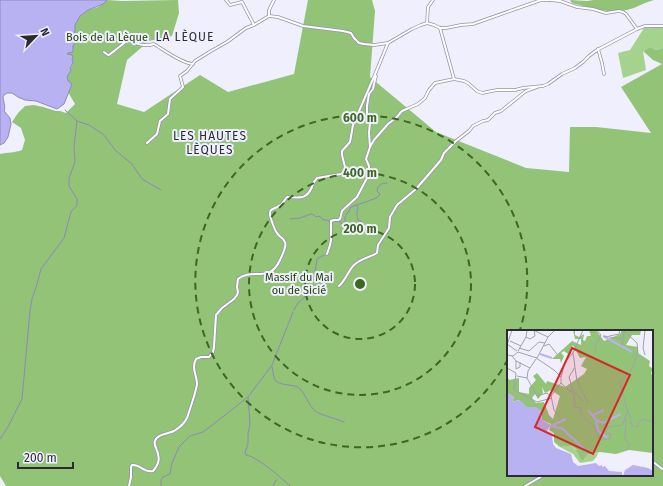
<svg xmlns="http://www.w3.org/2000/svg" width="663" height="486" font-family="'Fira Sans',sans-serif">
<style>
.green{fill:#a5d38d}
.forest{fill:#92c377;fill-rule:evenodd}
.water{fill:#b8b1f2;stroke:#8e89b9}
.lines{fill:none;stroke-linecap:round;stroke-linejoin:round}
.stream{stroke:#8e89b9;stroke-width:1}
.minor-casing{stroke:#9594aa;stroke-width:3.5}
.minor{stroke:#fff;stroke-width:2}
.ring{fill:none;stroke:#3d6723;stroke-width:2;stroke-dasharray:7 5}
.labels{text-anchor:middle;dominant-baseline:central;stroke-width:4;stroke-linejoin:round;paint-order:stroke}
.park-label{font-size:11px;fill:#24430e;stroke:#f0effe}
.neighbourhood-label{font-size:12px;letter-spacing:1px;fill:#2c2b34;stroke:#f0effe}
.inset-river{fill:none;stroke:#b8b1f2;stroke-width:2}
.inset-road{fill:none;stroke:#a2a1ad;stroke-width:1}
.view{fill:#d62828;fill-opacity:0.15;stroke:#d62828;stroke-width:2}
.inset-edge{fill:none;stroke:#2c2b34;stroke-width:2}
.centre{fill:#3d6723;stroke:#f0effe;stroke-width:2}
.ring-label{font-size:12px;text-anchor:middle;font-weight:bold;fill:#3d6723;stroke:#f0effe;stroke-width:4;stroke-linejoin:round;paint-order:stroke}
</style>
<rect width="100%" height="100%" fill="#f0effe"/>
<!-- green -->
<path class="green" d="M663 26V48L656 50 652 48H648L643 51 646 70 623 78 618 53 630 50 644 28Z"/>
<!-- forest -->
<g class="forest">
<path d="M107 0 122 1 178 0 179 13 172 36 149 41 127 60 117 104 144 112 200 75 228 92 294 74 308 0H372L375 11 370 77 436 132 526 168 569 172 570 127H596L651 133 621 87 662 64 653 60 643 51 648 48H652L656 50 663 48V486H6L0 476V154C8 152 15 153 22 150L25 140 21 128 12 122 18 113 25 106 34 105 43 107 56 111H60L66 113 75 104 68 92 71 87 72 84 68 81 67 77 71 70 70 68 72 66 73 61 67 54 73 50V45L75 43 74 41 75 40H76L74 34 75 30V25L80 16 88 10 98 7ZM508 331H652V475H508Z"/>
<path d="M570 0 587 1 594 0H654C645 2 636 8 627 10 606 14 592 8 572 3Z"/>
</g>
<!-- water -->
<path class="water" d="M0 0H107L103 4 88 10 80 16 75 25V30L74 34 76 40H75V44L73 45V52L68 53 67 54 72 55 73 57 72 59 73 63 70 68 71 70 67 77 68 81 72 84 64 104 57 109 36 101 25 100 18 97 12 93H7L3 96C3 101 6 106 4 111L10 118 11 124 8 137 4 143 0 145Z"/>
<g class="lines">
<!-- stream -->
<g class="stream">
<path d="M77 121 89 125 103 134 116 151 132 164 142 179 161 190"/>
<path d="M357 206 358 209C356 213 357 216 358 220L361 221 362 222"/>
<path d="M290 219 300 218 311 214 314 215 316 217 319 216 324 220H327L330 222"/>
<path d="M338 221 343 224 345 223V217L351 207 374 199 378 197 380 194 377 191C378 185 381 183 387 183"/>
<path d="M294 310 298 303 305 297 308 283 314 279 317 259 324 255"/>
<path d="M272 366C273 370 273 374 274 378 278 387 292 383 299 388 306 394 308 405 315 411 321 415 337 419 344 422"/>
<path d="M248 397 250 424 248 434V444L245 452 246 455C258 457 281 478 290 486"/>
<path d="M0 439 8 427 22 399 30 311 32 299 37 284 41 269 64 238 71 212 77 205V199L69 186V178L75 162 74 146 77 121 65 110"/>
<path d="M161 486V480L163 477 170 474 172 463 179 447 190 436 203 432 211 426 248 397 272 365 293 312"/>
<path d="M273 486 276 480"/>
</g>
<!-- minor casing -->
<g class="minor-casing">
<g id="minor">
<path d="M226 0 230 5 242 2 254 25"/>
<path d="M550 0 560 1 577 7 593 9 606 13 619 11 623 12 626 14 637 29 645 26H663"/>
<path d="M269 16V10L274 0"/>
<path d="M427 23 428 7 433 0"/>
<path d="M440 28 454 79"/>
<path d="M598 49 602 63 604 74"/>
<path d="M104 52 108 55H109L128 40C138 44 144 47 154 44 164 50 181 63 193 64"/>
<path d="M147 143 157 134 160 121 168 114 170 99 183 87 180 76 187 71 195 61 211 51 227 42 246 28 254 25 269 16 278 17 303 26 343 31 351 33 354 38 359 43 364 44 374 45 388 43 412 29 421 25 427 23 434 25 440 28H446L461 25 473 24 541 0H549"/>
<path d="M370 147 374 140 388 124 396 118 402 111 418 104 425 98 429 90 435 83 454 79 464 81 468 83 477 91 482 93 497 90H515L523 88 543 86 548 84 562 74 575 68 583 62 589 56 597 50 637 29"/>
<path d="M327 254C329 248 332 242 331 235 331 230 331 226 331 221L334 220H338L340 219 342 211 345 208 357 197 367 178 369 171V166L366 159 370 147 369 133 370 122 367 116V106L369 94 373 89 374 84 376 76"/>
<path d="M339 286C346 280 348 271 354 265 360 259 370 257 377 253L378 245 389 228 390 217 397 205 416 189 441 160 444 153 456 141 469 131 473 126 483 121 488 120 495 113 501 111 526 91 537 87"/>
<path d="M652 461 661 468 663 469"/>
<path d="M129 486 131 477V467L132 465C140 464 144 473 153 471 160 463 160 457 156 448 155 446 154 444 155 441 157 434 168 434 174 431 179 428 184 424 187 418 190 409 196 392 197 384 197 375 191 369 196 359L201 357H209L213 352 214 347 216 315 222 308 234 299 237 295 238 292 237 287 238 279C252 267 269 284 280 260 282 255 287 247 285 242 284 238 279 237 277 233 275 231 269 215 270 213 270 212 270 211 271 210L281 205 287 197C298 197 306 201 312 187 313 183 314 181 317 178L341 174 345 171C346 164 341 158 342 151L350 142 353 125 376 72 388 43"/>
<path d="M525 486 544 475"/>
</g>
</g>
<!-- minor -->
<use href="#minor" class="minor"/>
</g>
<!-- distance rings -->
<g class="ring">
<circle cx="360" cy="284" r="55"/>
<circle cx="360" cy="284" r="111"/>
<path d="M508 359A166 166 0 1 1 520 330"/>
</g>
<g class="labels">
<!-- park labels -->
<g class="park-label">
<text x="107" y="37">Bois de la Lèque</text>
<text x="299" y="277">Massif du Mai<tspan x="299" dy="13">ou de Sicié</tspan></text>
</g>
<!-- neighbourhood labels -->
<g class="neighbourhood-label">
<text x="185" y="37">LA LÈQUE</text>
<text x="210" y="136">LES HAUTES<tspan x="210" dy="14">LÈQUES</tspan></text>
</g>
</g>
<!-- overview -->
<g transform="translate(507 330)">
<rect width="146" height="146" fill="#f0effe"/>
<path d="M64 116 71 121 75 132 80 125 91 123 90 126 86 131 73 133 66 124 53 117Z" fill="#a5d38d"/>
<path d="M66 0H68V5L72 7 77 4 76 10 78 11 80 6H84L82 0H89L97 11 113 4 115 0H134L133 5H125L119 15 131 17V23L143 31 142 36 146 39 144 43 146 47V123L122 120 109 124 93 122 80 125 75 132 69 119 64 116 53 117 47 112V103L42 100 44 94 35 90V82L30 78 19 77 12 70 5 72 7 67 0 63V45L2 50 12 48V62L22 64V58L29 50 26 46 30 43 39 54 40 51 58 57 77 44 80 39 74 36 79 27 73 28 66 15 63 25 59 29 61 24 57 21 54 23 57 26 54 33 53 29H45L65 11 74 15V9H68ZM35 57 38 63 44 60 53 66 46 89 42 85 37 72 29 73 25 68 28 64 31 69 36 63Z" fill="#92c377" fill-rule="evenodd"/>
<path d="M0 63 7 67 5 72 13 70 20 77H29L34 81 35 90 44 95 39 102 45 105 46 114 49 118 64 124 66 132 71 136 89 133 92 136 95 135V137L98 136 102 141 115 142V146H0ZM126 135 141 138 146 141V146H116L118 140Z" fill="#b8b1f2"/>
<path class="inset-river" d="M96 6 125 22M33 24 45 28M81 80 89 90 91 101 101 108M86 85 97 80M89 90 96 93 114 84M46 95 59 89M44 96 56 99 80 122M0 109 77 146M0 130 47 146M0 132 41 146"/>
<path class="inset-road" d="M26 0 41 7M116 0 130 13M138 0 136 18 138 25M97 6 115 9M102 6 112 4 113 0M19 7 23 9 28 6 27 0M3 11 14 16M0 14 10 21M0 15 5 0M37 16 42 14 50 24M115 16 117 2M12 18 22 21 32 12 38 13M11 21 19 7 20 0M88 23 89 14 94 5 90 0M0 25 6 26 11 22 30 28 41 7 48 0M5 26 9 31 23 38M29 28 47 40 54 47V53M9 31V39L13 37V32M0 38 9 43 7 60M68 38 70 51 81 73M10 46 20 48 21 41 29 29M54 47 58 32 66 23 76 0M62 47 68 37 66 23M62 47 66 61M20 48 30 66 40 63 44 66M54 53 67 65 68 77 74 78V84L88 98 93 109H103L104 104 99 103 100 97 115 95 121 80 125 96 131 97V93L136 89 146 92M60 59 69 63 76 72M7 60 30 72 45 68M120 80 113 52 124 41 131 23 130 13M53 88 47 80 44 66 54 53M119 88 118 109 123 116 119 120"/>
<path class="view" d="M65 18 123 45 86 124 28 97Z"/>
<rect width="146" height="146" class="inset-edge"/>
</g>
<circle cx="360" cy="284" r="6" class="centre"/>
<g class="ring-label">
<text x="360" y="122">600 m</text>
<text x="360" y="177">400 m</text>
<text x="360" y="233">200 m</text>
</g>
<!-- north arrow -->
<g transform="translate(36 36) rotate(65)" stroke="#f0effe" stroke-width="3" paint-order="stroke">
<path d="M0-3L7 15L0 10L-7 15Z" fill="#2c2b34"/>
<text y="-6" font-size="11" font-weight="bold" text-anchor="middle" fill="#2c2b34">N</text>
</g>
<!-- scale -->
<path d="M18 462v6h55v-6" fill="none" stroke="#2c2b34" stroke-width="2"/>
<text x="24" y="462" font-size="12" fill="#2c2b34" stroke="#f0effe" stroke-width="3" paint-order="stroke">200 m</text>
</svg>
